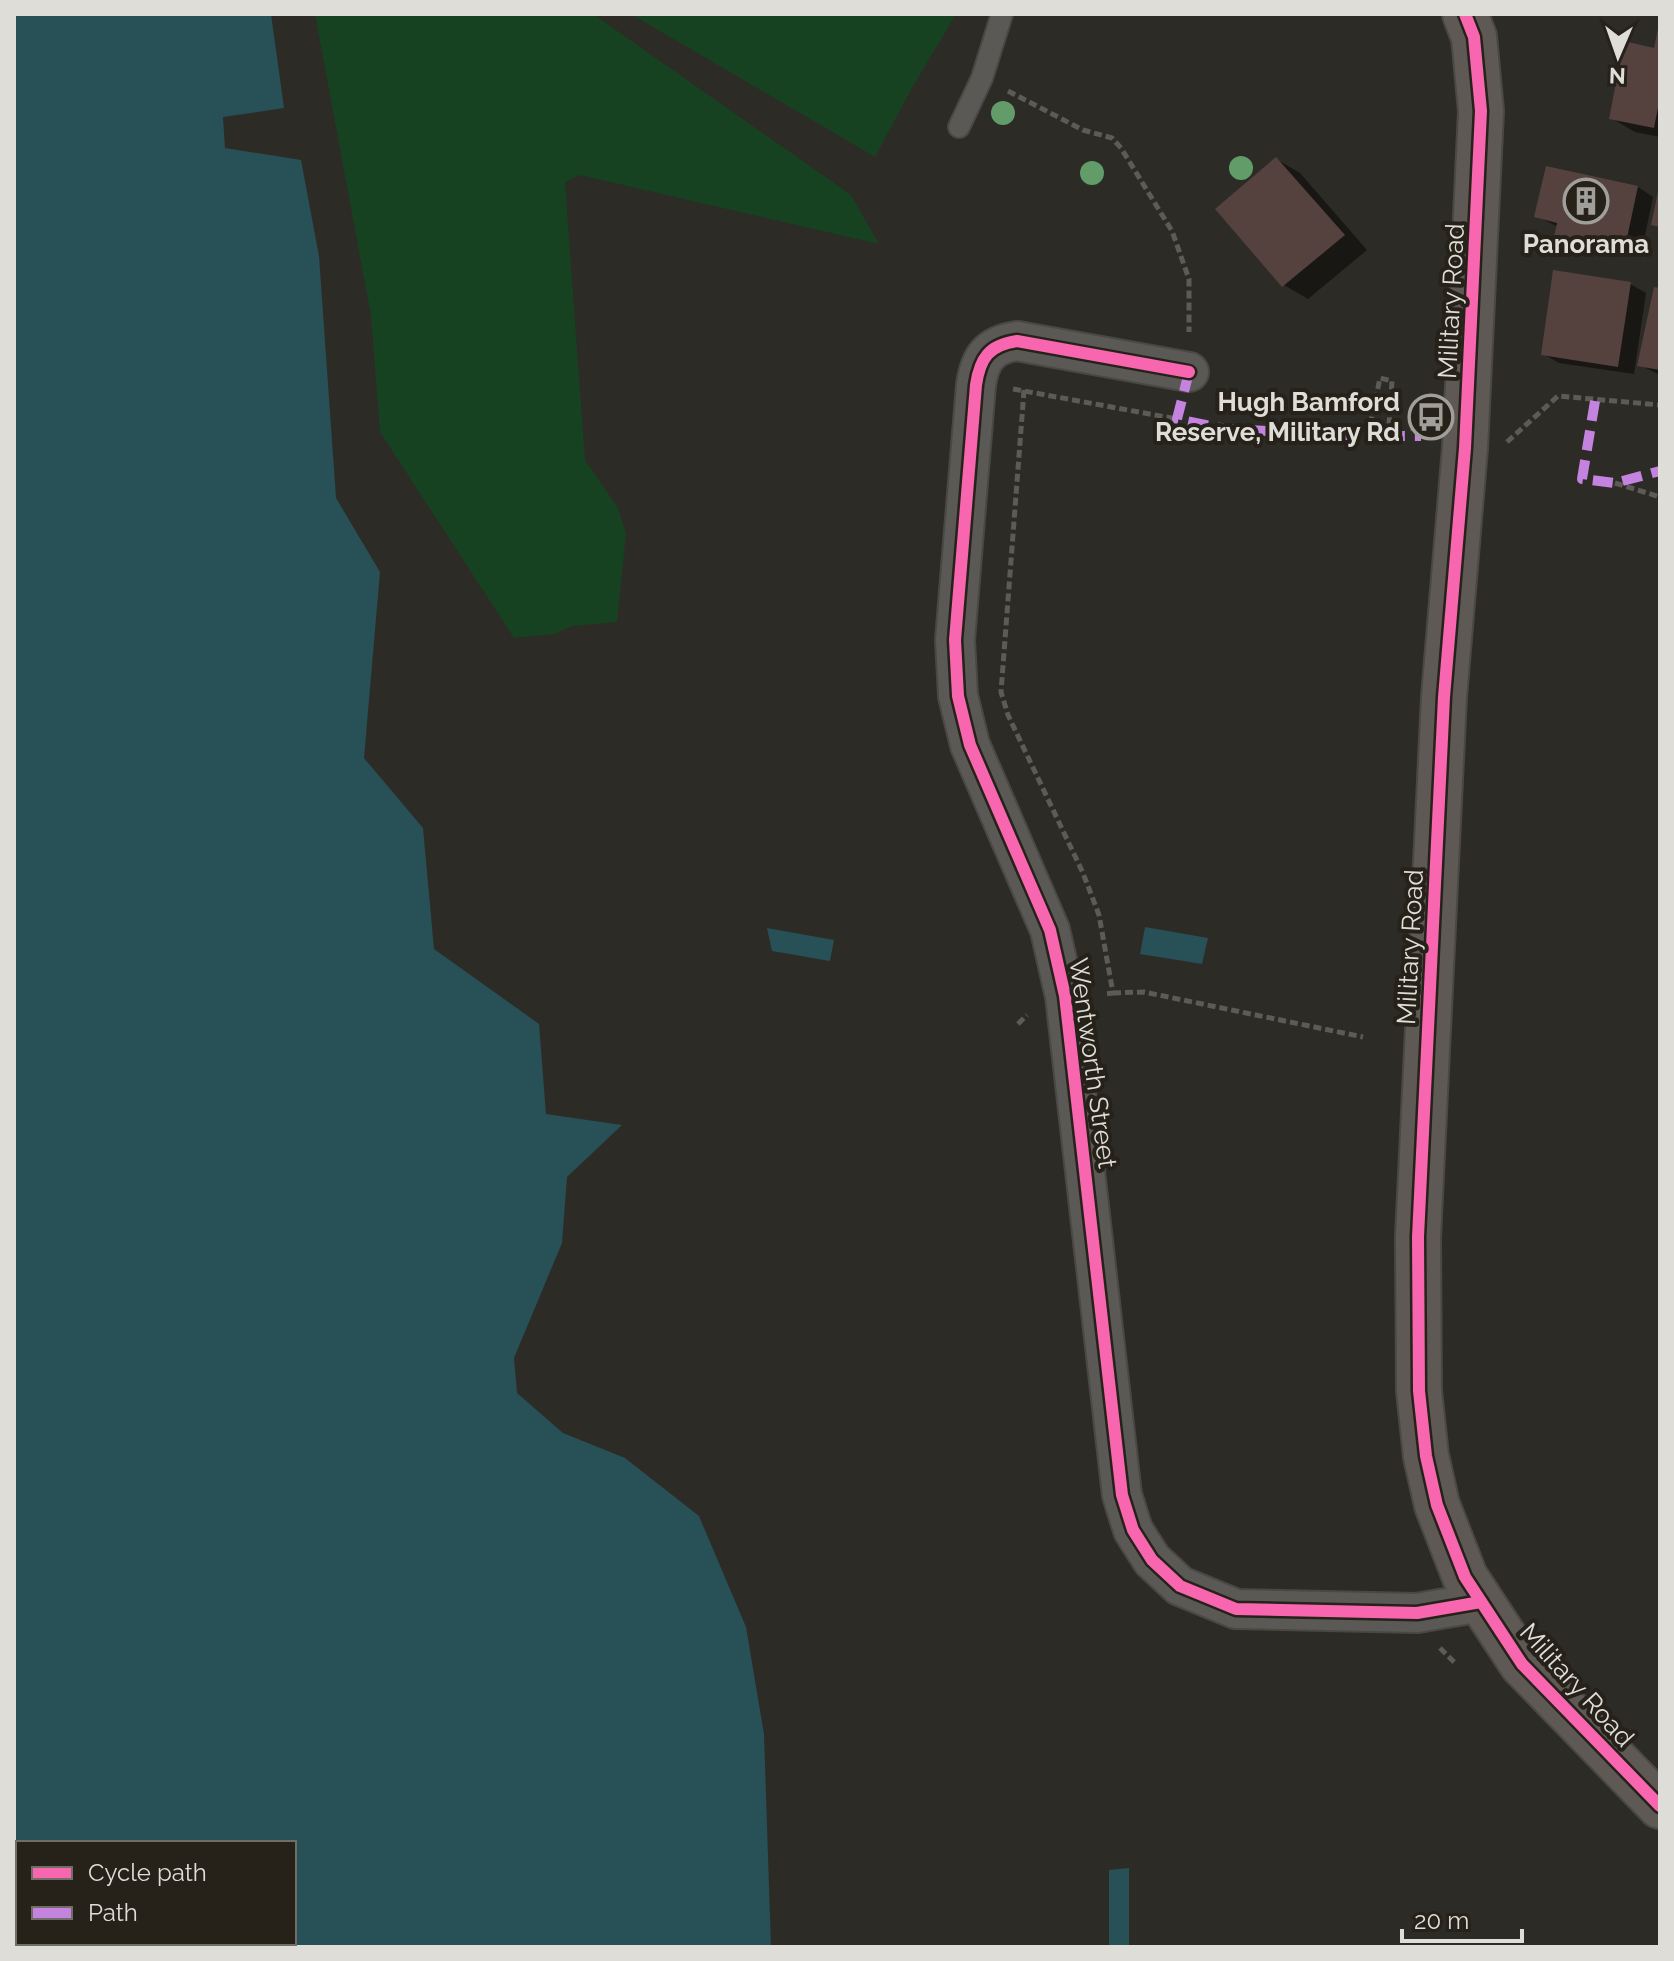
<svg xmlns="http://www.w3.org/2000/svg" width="1674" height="1961" font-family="Raleway,sans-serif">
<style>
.green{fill:#174221}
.water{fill:#275057;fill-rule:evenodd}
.shadow{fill:#0007}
.building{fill:#55423f}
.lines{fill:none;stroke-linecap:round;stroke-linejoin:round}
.lane-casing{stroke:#494844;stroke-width:24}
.street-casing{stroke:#494844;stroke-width:42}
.secondary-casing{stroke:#494844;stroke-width:48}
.path{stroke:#5c5b57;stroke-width:5;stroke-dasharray:8 4;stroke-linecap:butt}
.lane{stroke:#5b5956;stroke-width:20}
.street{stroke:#5b5956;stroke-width:38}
.secondary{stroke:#5f5956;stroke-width:44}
.quiet{stroke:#c483df;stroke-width:10;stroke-dasharray:20 10;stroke-linecap:butt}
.cycleway-casing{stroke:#26221a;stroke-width:17}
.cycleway{stroke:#f766af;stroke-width:12}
.tree{fill:#619c69}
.labels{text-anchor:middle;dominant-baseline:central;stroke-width:8;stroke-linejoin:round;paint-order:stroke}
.poi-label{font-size:26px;font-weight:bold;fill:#dfddd7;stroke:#26221a}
.street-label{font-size:26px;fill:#dfddd7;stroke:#26221a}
</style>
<rect width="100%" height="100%" fill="#2d2b26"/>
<!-- green -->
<g class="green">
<path d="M315 14H593L851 195 879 244 580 175 565 182 585 460 618 508 626 534 617 622 572 626 554 634 514 638 380 432 371 316Z"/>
<path d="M631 14H956L913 86 875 157Z"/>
</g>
<!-- water -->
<g class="water">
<path d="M14 14H271L284 108 223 117 225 148 301 160 319 256 336 498 380 572 364 758 423 828 434 949 539 1024 546 1114 622 1125 567 1177 562 1243 514 1358 517 1393 563 1433 625 1458 699 1516 746 1627 764 1734 771 1947H14ZM18 1843H294V1943H18Z"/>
<path d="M1145 927 1208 938 1202 964 1140 954Z"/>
<path d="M767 928 834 940 830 961 772 951Z"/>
<path d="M1129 1868V1947H1109V1870Z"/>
</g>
<!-- shadow -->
<g class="shadow">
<path d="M1660 28V137L1635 132 1611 118 1655 50Z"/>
<path d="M1276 159 1300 173 1367 250 1308 299 1284 285Z"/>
<path d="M1638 187 1653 197 1643 245 1629 242 1626 256 1572 245 1557 236 1558 227 1537 216Z"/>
<path d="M1630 284 1646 293 1634 374 1559 363 1543 354Z"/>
<path d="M1660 290V375L1640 365Z"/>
<path d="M1421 411 1428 415 1427 435 1412 430Z"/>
</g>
<!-- building -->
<g class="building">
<path d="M1659 24 1660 97 1654 128 1609 119 1624 41 1654 48Z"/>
<path d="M1276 157 1345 235 1282 287 1215 209Z"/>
<path d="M1546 166 1638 186 1627 238 1613 235 1611 249 1554 237 1557 223 1534 217Z"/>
<path d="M1659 187H1660V227L1651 225Z"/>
<path d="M1553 270 1631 282 1618 367 1541 355Z"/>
<path d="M1654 287 1660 288V370L1637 366Z"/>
<path d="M1412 409H1421L1420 432 1410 431Z"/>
</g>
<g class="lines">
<!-- lane casing -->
<g class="lane-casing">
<path id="lane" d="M959 127 982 78 1002 14"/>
</g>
<!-- street casing -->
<g class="street-casing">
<path id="street" d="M1189 372 1017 341C989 345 980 358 976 385L955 640 958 696 970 745 1050 930 1065 996 1122 1495 1133 1530 1152 1560 1180 1586 1236 1609 1417 1613 1481 1602"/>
</g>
<!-- secondary casing -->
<g class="secondary-casing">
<path id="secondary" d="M1465 14 1474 37 1481 111 1465 448 1444 697 1418 1237 1419 1391 1426 1456 1437 1505 1465 1577 1522 1664 1660 1806"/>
</g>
<!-- path -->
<g class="path">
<path d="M1008 91 1083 130 1112 138 1121 148 1172 231 1189 279V332"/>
<path d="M1013 389 1177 419"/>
<path d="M1024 390 1001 692 1008 715 1083 873 1099 915 1113 993 1104 994"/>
<path d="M1368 436 1380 378 1392 381 1389 426"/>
<path d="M1507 442 1558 396 1660 405"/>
<path d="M1615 483 1660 497"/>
<path d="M1113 993 1144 992 1363 1037"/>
<path d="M1018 1024 1027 1015"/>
<path d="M1440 1648 1456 1664"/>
</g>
<!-- lane -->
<use href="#lane" class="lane"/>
<!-- street -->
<use href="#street" class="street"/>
<!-- secondary -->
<use href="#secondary" class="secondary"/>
<!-- quiet -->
<g class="quiet">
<path d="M1189 372 1177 419 1225 429 1368 436"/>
<path d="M1595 401 1582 479 1615 483 1660 471"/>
<path d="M1389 426 1399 436H1421"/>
</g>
<!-- cycleway casing -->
<g class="cycleway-casing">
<g id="cycleway">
<path d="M1465 14 1474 37 1481 111 1465 448 1444 697 1418 1237 1419 1391 1426 1456 1437 1505 1465 1577 1522 1664 1660 1806"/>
<path d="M1189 372 1017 341C989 345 980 358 976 385L955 640 958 696 970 745 1050 930 1065 996 1122 1495 1133 1530 1152 1560 1180 1586 1236 1609 1417 1613 1481 1602"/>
</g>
</g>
<!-- cycleway -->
<use href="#cycleway" class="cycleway"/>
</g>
<!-- trees -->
<g class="tree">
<circle cx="1003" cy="113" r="12"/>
<circle cx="1241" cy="168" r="12"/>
<circle cx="1092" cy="173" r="12"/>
</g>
<!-- icons -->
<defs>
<g id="building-ring" transform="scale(2.3)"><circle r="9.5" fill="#26221a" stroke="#a19f99" stroke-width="1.5"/><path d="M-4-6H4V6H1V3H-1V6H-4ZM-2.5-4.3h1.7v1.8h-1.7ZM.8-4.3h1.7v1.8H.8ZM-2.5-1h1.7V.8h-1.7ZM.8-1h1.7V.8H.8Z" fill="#a19f99"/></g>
<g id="bus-ring" transform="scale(2.3)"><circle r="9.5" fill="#26221a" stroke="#a19f99" stroke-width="1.5"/><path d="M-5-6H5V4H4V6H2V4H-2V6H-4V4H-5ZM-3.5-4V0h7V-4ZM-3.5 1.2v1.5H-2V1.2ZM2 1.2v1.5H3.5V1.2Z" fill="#a19f99"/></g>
</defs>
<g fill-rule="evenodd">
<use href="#building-ring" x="1586" y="201"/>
<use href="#bus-ring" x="1431" y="417"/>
</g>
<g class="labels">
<!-- poi labels -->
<g class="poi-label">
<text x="1586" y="244">Panorama</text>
<text x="1400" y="402" text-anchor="end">Hugh Bamford<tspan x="1400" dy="30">Reserve, Military Rd</tspan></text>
</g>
<!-- street labels -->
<g class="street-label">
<text transform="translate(1451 301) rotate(-87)">Military Road</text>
<text transform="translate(1410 947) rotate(-87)">Military Road</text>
<text transform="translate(1093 1063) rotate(82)">Wentworth Street</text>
<text transform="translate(1577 1685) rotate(48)">Military Road</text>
</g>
</g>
<!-- border -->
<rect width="1674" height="1961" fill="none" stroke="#dfddd7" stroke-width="32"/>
<!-- legend -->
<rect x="16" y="1841" width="280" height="104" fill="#26221a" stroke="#706d66" stroke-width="2"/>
<rect x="32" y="1867" width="40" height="12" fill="#f766af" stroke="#706d66" stroke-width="2"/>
<text x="88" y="1881" font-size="24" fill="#dfddd7">Cycle path</text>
<rect x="32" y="1907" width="40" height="12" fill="#c483df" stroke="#706d66" stroke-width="2"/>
<text x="88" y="1921" font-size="24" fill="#dfddd7">Path</text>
<!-- north arrow -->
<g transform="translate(1618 56) rotate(182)" stroke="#26221a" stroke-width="6" paint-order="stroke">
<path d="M0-6L14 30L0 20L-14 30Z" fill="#dfddd7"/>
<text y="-12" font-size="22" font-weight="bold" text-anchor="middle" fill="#dfddd7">N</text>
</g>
<!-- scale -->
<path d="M1402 1929v12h120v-12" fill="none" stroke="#dfddd7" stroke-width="4"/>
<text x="1414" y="1929" font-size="24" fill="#dfddd7" stroke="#26221a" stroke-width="6" paint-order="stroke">20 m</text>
</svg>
